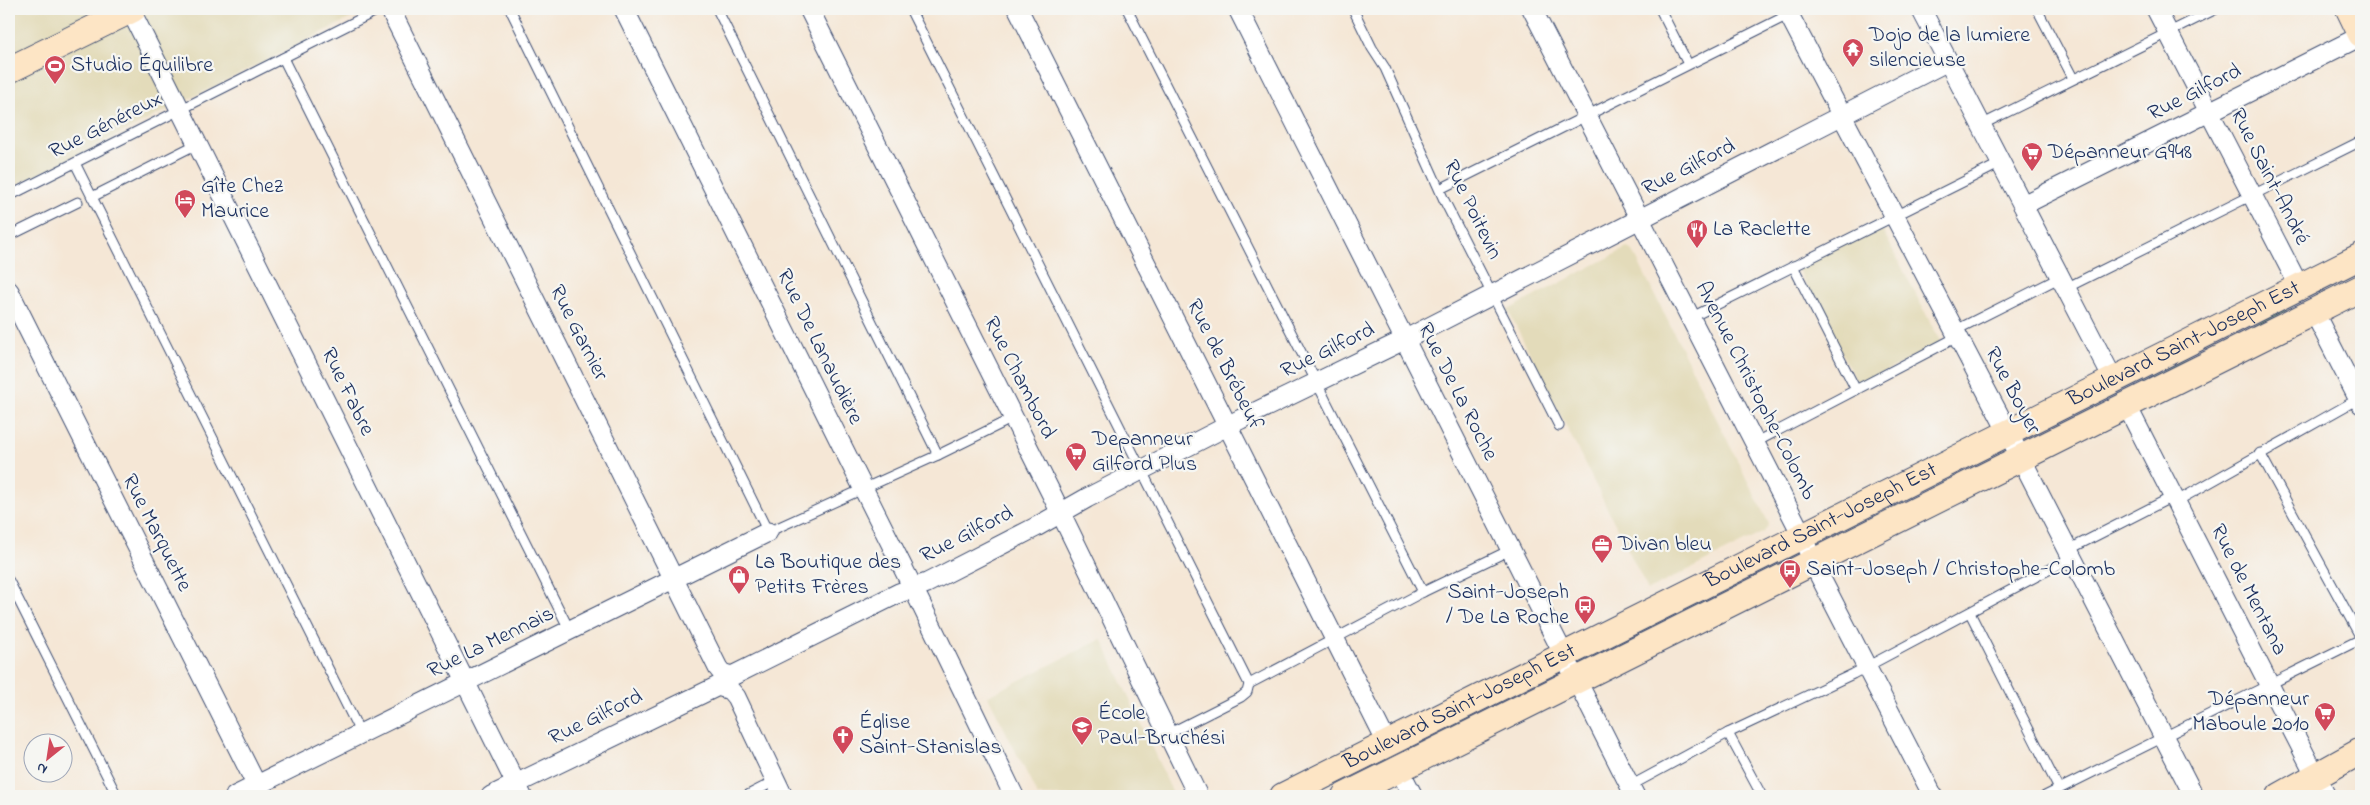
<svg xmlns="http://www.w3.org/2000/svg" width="2370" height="805" font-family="'Indie Flower',sans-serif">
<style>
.built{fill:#e3dbba}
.green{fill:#9bc16c;stroke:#5b7865}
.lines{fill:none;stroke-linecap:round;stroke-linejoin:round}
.lane-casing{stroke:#3c4b70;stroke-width:11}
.street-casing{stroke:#3c4b70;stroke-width:21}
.secondary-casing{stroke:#3c4b70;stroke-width:28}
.lane{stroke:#fff;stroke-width:9}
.street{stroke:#fff;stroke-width:19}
.secondary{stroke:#fde5c5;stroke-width:26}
.labels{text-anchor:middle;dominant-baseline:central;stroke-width:4.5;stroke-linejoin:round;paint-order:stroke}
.poi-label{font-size:22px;fill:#1b2f5e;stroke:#f6f6f2;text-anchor:start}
.street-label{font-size:22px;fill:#1b2f5e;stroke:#f6f6f2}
</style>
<rect width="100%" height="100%" fill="#f6f6f2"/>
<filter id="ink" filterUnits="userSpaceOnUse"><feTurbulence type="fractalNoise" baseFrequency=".02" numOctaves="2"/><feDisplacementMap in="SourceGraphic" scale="10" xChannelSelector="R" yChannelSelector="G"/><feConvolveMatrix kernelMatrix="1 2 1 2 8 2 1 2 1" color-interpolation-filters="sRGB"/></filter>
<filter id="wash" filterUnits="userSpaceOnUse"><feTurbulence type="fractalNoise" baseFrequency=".0096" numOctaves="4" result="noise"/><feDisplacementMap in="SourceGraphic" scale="20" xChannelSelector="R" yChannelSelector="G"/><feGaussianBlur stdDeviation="1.12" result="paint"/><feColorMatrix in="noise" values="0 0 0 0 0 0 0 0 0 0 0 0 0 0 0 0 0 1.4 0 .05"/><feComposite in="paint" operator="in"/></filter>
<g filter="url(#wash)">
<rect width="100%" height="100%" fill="#f5e7d6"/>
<!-- built -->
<g class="built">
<path d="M9 9H369L9 189Z"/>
<path d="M1880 225 1941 343 1858 385 1797 267Z"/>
<path d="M1627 248 1633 251 1769 524 1764 532 1648 590 1508 310Z"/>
<path d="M1102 639 1174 796H1038L988 696Z"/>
</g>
<!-- green -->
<path class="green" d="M2286 307 2288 311 2140 384 2138 382Z"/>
</g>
<g filter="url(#ink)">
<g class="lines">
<!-- lane casing -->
<g class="lane-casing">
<g id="lane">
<path d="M510 9 768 532 938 455 1013 418"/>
<path d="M717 9 938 455"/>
<path d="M910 9 1249 684 1247 692 1241 697 1168 734"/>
<path d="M1127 9 1423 592"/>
<path d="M1353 9 1372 48 1385 68 1444 200 1559 426"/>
<path d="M1660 9 1688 64"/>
<path d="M2037 9 2073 78"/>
<path d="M283 58 570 631"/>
<path d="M1981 125 2216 9"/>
<path d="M75 163 361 734"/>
<path d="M1440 189 1800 9"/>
<path d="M9 196 380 9"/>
<path d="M92 197 197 144"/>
<path d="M9 236 78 202"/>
<path d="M1793 266 1856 390"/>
<path d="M2066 288 2361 141"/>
<path d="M1690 318 2001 163"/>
<path d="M1954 331 2061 277"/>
<path d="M1754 443 1957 337"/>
<path d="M2260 453 2361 638"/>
<path d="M2177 501 2358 399"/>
<path d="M2068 550 2174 496"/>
<path d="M9 581 117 796"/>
<path d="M1970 613 2059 789"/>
<path d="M1249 684 1423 592 1510 550"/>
<path d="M1728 733 1853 674 2071 558"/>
<path d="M1630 786 1728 733 1762 796"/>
<path d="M746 796 775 781"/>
<path d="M2045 796 2361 639"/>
</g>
</g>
<!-- street casing -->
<g class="street-casing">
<g id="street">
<path d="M130 9 522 796"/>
<path d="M390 9 718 668 722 673 732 676 899 593 927 583 1036 527 1087 498 1241 419 1404 340 1948 61"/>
<path d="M624 9 920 602 1014 796"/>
<path d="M809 9 1052 495 1198 796"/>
<path d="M1018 9 1387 743"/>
<path d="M1238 9 1635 796"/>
<path d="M1532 9 1802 535 1813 563 1933 796"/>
<path d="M1786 9 2000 417 2194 796"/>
<path d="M1921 9 2113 379"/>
<path d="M2156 9 2299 286"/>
<path d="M2023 205 2361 36"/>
<path d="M9 291 262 796"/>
<path d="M2314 312 2361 404"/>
<path d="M2127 406 2326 796"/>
<path d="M1399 769 1413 796"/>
<path d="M235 796 768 532"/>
<path d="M491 796 718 686 730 690 736 697 783 796"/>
</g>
</g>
<!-- secondary casing -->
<g class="secondary-casing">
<g id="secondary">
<path d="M2349 9 2361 34"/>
<path d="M9 70 133 9"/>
<path id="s1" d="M1283 796 2361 256"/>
<path d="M1345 796 2361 288"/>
<path d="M2280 796 2361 751"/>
</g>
</g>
<!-- lane -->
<use href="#lane" class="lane"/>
<!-- street -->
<use href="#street" class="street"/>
<!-- secondary -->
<use href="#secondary" class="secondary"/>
</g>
</g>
<!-- icons -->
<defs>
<g id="temple-pin" transform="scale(1.125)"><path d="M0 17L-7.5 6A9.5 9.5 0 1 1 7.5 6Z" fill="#d1495b" stroke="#f6f6f2"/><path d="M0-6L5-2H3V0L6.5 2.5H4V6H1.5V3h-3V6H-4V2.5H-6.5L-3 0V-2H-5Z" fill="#fff"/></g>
<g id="stadium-pin" transform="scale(1.125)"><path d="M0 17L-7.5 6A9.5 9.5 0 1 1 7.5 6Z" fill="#d1495b" stroke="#f6f6f2"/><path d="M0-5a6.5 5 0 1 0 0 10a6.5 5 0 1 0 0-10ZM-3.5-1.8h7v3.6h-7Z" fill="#fff"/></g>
<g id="supermarket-pin" transform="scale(1.125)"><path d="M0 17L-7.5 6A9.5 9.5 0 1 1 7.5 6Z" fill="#d1495b" stroke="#f6f6f2"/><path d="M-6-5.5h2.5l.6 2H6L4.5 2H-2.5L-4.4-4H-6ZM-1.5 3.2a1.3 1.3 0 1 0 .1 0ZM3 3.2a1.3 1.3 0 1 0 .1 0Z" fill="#fff"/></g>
<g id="hotel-pin" transform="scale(1.125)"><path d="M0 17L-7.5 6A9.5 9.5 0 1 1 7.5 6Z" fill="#d1495b" stroke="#f6f6f2"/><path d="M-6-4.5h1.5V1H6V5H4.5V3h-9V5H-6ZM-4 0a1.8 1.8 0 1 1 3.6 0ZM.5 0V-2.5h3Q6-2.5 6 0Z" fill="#fff"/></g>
<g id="restaurant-pin" transform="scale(1.125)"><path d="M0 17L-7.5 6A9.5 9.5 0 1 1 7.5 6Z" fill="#d1495b" stroke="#f6f6f2"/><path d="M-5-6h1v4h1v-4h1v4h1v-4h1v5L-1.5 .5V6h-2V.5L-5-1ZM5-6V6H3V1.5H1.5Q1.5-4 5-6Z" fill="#fff"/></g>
<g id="office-pin" transform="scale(1.125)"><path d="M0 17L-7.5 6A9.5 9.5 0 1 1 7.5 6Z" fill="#d1495b" stroke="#f6f6f2"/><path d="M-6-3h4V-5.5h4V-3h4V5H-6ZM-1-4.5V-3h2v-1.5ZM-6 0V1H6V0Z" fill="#fff"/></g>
<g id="bus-pin" transform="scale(1.125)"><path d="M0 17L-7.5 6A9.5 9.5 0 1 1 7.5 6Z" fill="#d1495b" stroke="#f6f6f2"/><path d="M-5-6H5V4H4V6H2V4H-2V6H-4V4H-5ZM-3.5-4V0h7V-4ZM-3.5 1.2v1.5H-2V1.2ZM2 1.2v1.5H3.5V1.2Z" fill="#fff"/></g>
<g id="shop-pin" transform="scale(1.125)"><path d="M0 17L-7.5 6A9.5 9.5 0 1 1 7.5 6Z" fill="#d1495b" stroke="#f6f6f2"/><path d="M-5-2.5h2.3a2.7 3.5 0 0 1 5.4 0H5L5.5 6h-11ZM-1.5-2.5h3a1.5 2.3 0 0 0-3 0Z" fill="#fff"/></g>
<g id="school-pin" transform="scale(1.125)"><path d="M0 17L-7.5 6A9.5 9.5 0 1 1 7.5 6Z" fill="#d1495b" stroke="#f6f6f2"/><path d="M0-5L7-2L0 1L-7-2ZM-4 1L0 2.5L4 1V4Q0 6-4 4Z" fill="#fff"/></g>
<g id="church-pin" transform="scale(1.125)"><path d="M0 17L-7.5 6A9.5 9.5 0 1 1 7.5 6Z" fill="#d1495b" stroke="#f6f6f2"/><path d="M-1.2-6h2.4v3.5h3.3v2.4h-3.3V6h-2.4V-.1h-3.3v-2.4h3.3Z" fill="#fff"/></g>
</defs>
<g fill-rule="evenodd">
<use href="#temple-pin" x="1853" y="49"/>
<use href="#stadium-pin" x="55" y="66"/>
<use href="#supermarket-pin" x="2032" y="153"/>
<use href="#hotel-pin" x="185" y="200"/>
<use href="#restaurant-pin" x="1697" y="230"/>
<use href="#supermarket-pin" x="1076" y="453"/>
<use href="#office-pin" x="1602" y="545"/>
<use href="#bus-pin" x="1790" y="570"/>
<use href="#shop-pin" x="739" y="576"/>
<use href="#bus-pin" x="1585" y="606"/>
<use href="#supermarket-pin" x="2325" y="713"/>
<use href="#school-pin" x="1082" y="727"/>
<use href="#church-pin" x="843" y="736"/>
</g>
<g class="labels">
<!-- poi labels -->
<g class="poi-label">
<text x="1869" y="36">Dojo de la lumiere<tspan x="1869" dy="25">silencieuse</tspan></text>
<text x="71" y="66">Studio Équilibre</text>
<text x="2048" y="153">Dépanneur G948</text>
<text x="201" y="187">Gîte Chez<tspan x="201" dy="25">Maurice</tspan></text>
<text x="1713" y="230">La Raclette</text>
<text x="1092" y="440">Depanneur<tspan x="1092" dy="25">Gilford Plus</tspan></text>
<text x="1618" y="545">Divan bleu</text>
<text x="755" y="563">La Boutique des<tspan x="755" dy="25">Petits Frères</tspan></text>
<text x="1806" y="570">Saint-Joseph / Christophe-Colomb</text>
<text x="1569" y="593" text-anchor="end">Saint-Joseph<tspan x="1569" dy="25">/ De La Roche</tspan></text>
<text x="2309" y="700" text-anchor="end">Dépanneur<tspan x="2309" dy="25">Maboule 2010</tspan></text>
<text x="1098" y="714">École<tspan x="1098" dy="25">Paul-Bruchési</tspan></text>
<text x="859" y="723">Église<tspan x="859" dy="25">Saint-Stanislas</tspan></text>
</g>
<!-- street labels -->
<g class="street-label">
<text transform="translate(2195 93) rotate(-27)">Rue Gilford</text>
<text transform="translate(106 126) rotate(-27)">Rue Généreux</text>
<text transform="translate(1689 168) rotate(-27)">Rue Gilford</text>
<text transform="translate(2269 177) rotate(63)">Rue Saint-André</text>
<text transform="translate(1472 210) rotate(64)">Rue Poitevin</text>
<text transform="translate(578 333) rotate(63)">Rue Garnier</text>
<text stroke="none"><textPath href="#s1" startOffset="1008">Boulevard Saint-Joseph Est</textPath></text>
<text transform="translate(819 347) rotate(64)">Rue De Lanaudière</text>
<text transform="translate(1328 351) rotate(-26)">Rue Gilford</text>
<text transform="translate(1224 365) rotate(63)">Rue de Brébeuf</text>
<text transform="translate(1019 378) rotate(63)">Rue Chambord</text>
<text transform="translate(1755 391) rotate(63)">Avenue Christophe-Colomb</text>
<text transform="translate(2012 391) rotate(62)">Rue Boyer</text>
<text transform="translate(347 392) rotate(64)">Rue Fabre</text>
<text transform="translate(1457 392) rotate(63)">Rue De La Roche</text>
<text stroke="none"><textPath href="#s1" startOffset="602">Boulevard Saint-Joseph Est</textPath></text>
<text transform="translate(156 533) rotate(63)">Rue Marquette</text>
<text transform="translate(967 535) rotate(-27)">Rue Gilford</text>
<text transform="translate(2248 590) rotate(63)">Rue de Mentana</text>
<text transform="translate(491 643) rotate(-26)">Rue La Mennais</text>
<text stroke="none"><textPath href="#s1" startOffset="198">Boulevard Saint-Joseph Est</textPath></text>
<text transform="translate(596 718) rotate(-26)">Rue Gilford</text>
</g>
</g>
<!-- margin -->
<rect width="2370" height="805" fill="none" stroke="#f6f6f2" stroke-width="30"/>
<!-- north arrow -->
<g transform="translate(48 758) rotate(210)"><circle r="24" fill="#f6f6f2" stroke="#9ea6b7"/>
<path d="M0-4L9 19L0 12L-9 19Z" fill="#d1495b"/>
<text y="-8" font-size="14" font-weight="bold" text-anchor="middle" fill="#1b2f5e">N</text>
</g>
</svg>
